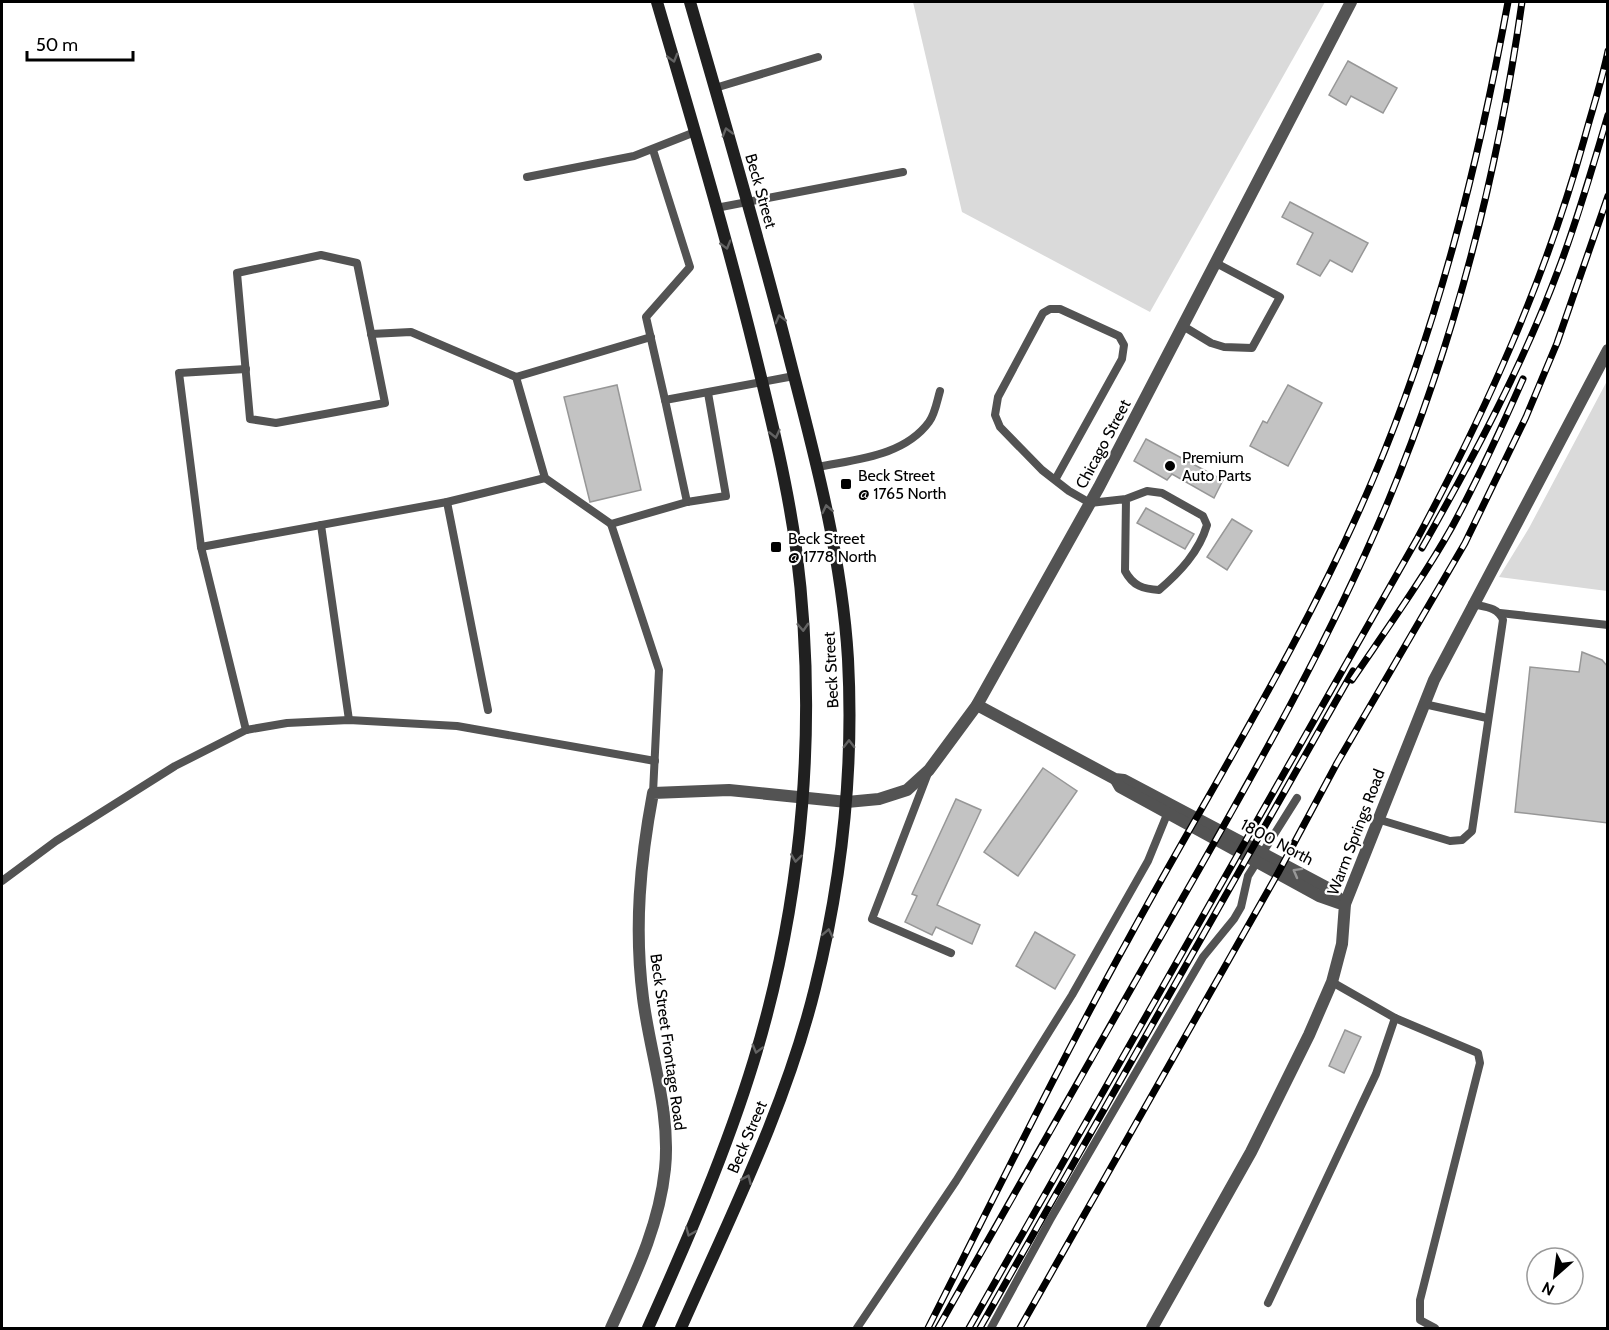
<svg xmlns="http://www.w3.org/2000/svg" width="1609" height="1330" font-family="Cabin,sans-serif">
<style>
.green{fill:#dadada}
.building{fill:#c3c3c3;stroke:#979797;stroke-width:1.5}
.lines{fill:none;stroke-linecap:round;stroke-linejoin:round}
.service{stroke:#535353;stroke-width:8}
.minor{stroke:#535353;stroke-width:12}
.secondary{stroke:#202020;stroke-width:12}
.rail-casing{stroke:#000;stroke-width:7}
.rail{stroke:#fff;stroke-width:4.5;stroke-dasharray:14;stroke-linecap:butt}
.oneway{stroke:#636363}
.oneway2{stroke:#989898}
.poi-dot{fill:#000;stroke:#fff;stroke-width:2}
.labels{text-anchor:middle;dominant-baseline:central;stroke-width:4.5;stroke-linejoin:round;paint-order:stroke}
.street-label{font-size:16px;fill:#000;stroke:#fff}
.poi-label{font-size:16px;fill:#000;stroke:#fff;text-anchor:start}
</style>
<rect width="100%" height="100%" fill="#fff"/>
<!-- green -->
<g class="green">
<path d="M913 2H1325L1150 312 962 212Z"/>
<path d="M1607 381V591L1499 577 1529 528Z"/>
</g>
<!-- building -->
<g class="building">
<path d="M1348 61 1397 88 1383 113 1351 96 1346 105 1329 95Z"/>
<path d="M1290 202 1368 243 1352 272 1330 260 1320 276 1297 264 1313 233 1282 217Z"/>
<path d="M617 385 641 490 590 502 564 397Z"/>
<path d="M1288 385 1322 403 1288 466 1250 446 1263 421 1267 423Z"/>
<path d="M1146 439 1223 480 1214 498 1172 474 1167 480 1134 461Z"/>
<path d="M1146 508 1194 534 1185 549 1137 523Z"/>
<path d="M1232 519 1252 531 1227 570 1207 557Z"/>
<path d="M1582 652 1602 660 1608 667V823L1515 812 1530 667 1579 672Z"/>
<path d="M1043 768 1077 791 1018 876 984 852Z"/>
<path d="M956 799 981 810 937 905 980 925 972 944 936 927 932 935 905 922 917 896 912 894Z"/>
<path d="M1035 932 1075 955 1055 989 1016 966Z"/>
<path d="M1345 1030 1361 1037 1344 1073 1329 1066Z"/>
</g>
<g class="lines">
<!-- service -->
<g class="service">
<path d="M715 88 818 57"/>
<path d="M653 150 690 267 646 317 665 400 794 376"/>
<path d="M527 177 634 156 695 132"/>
<path d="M716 208 903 172"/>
<path d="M321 255 357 263 385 403 276 423 250 419 237 273Z"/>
<path d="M1183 326 1211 343 1224 347 1252 348 1280 297 1216 263"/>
<path d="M371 334 411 332 516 377 651 337"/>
<path d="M516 377 545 478 611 524"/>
<path d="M665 400 687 502"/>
<path d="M818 467C857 459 904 456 929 422 935 414 937 401 940 391"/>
<path d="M1055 480 1122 359 1124 345 1119 336 1060 309H1050L1043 313 998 397 995 415 1000 427 1042 470 1069 491 1090 503 1126 499 1147 491 1162 493 1203 516 1207 525C1199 552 1180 572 1159 590 1143 589 1133 586 1125 571L1126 499"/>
<path d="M447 502 488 710"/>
<path d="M321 525 349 720"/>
<path d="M201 547 179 373 246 369"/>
<path d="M1500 613 1608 625"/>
<path d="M1424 704 1487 718"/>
<path d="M246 730 201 547 447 502 545 478"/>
<path d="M928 773 872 919 951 953"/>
<path d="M653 793 659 670 611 524 687 502 726 496 708 393"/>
<path d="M1377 819 1450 841 1462 840 1472 831 1503 620C1498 607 1485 607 1472 604"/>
<path d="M2 881 56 841 175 766 246 730 287 723 349 720 457 726 655 761"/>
<path d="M1395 1018 1478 1053 1480 1063 1420 1300V1320L1435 1328"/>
<path d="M1268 1303 1376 1074 1395 1018 1332 982"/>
<path d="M857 1328 956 1181 1072 995 1148 861 1168 812"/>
<path d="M991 1328 1050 1220 1203 957 1234 919 1241 907 1248 876 1297 798"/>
</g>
<!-- minor -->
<g class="minor">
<path d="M977 705 1115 779 1124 780 1326 887 1345 904"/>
<path d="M1116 780 1120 787 1319 896 1339 903"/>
<path d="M611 1328C634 1277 659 1227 665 1169 671 1112 650 1054 643 998 634 928 640 862 653 793L729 790 847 802 879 799 907 790 929 770 977 705 1099 487 1351 2"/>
<path d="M1152 1328 1251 1152 1309 1035 1332 982 1342 944 1345 904 1434 680 1608 350"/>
</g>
<!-- secondary -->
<g class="secondary">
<path d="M648 1328C687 1241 726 1152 754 1060 804 896 818 718 796 548 787 482 771 418 755 353 726 235 691 118 657 2"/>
<path d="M681 1328C730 1217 786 1106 815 988 842 880 854 771 848 659 842 560 817 464 792 368 761 245 725 123 690 2"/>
</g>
<!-- rail casing -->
<g class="rail-casing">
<g id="rail">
<path d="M1422 548C1473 458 1523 365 1559 268 1578 218 1593 166 1608 115"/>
<path d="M1352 680C1386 630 1422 580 1452 527 1478 479 1501 429 1523 379"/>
<path d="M928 1328C994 1198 1058 1066 1129 938 1212 786 1305 639 1373 479 1438 326 1478 165 1508 2"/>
<path d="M938 1328C1019 1186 1100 1044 1181 901 1255 771 1329 642 1387 504 1454 344 1498 173 1522 2"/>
<path d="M969 1328 1417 539C1486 411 1545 280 1584 140 1592 110 1602 81 1608 51"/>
<path d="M980 1328 1353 671"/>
<path d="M1020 1328 1278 873 1337 763 1465 543 1526 417 1557 343 1608 196"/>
</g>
</g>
<!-- rail -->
<use href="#rail" class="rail"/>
</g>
<!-- one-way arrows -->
<defs><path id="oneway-chevron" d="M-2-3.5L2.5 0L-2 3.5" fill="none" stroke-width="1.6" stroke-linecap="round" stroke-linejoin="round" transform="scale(1.5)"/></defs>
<g class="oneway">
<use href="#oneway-chevron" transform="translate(673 58) rotate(74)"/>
<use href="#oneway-chevron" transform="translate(727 132) rotate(-106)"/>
<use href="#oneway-chevron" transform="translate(726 245) rotate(74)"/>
<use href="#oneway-chevron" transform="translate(780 319) rotate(-105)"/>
<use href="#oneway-chevron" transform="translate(775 434) rotate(77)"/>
<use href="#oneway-chevron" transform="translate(827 509) rotate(-102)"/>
<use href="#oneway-chevron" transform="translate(803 627) rotate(87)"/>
<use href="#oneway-chevron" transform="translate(849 744) rotate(-90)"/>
<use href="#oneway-chevron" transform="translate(796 858) rotate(97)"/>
<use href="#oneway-chevron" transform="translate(828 933) rotate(-79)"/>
<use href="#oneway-chevron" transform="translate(757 1049) rotate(105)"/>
<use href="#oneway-chevron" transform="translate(747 1179) rotate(-66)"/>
<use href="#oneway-chevron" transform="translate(690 1232) rotate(113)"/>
</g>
<use class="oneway2" href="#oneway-chevron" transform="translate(1297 872) rotate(-151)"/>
<!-- markers -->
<g class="poi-dot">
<circle cx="1170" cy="466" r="6"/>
<rect x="840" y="478" width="12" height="12" rx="3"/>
<rect x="770" y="541" width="12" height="12" rx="3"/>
</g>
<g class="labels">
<!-- street labels -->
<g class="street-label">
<text transform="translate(761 191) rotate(74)">Beck Street</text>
<text transform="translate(1103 444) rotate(-62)">Chicago Street</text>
<text transform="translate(831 670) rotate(-93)">Beck Street</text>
<text transform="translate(1356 832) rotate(-69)">Warm Springs Road</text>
<text transform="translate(1277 842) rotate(28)">1800 North</text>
<text transform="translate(668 1042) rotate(82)">Beck Street Frontage Road</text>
<text transform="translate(747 1137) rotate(-67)">Beck Street</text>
</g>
<!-- poi labels -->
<g class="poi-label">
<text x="1182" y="457">Premium<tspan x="1182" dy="18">Auto Parts</tspan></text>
<text x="858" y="475">Beck Street<tspan x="858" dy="18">@ 1765 North</tspan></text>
<text x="788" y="538">Beck Street<tspan x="788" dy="18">@ 1778 North</tspan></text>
</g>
</g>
<!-- border -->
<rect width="1609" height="1330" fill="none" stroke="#000000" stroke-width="6"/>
<!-- north arrow -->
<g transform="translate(1555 1276) rotate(208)"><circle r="28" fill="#ffffff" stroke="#999999" stroke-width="1.5"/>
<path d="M0-4.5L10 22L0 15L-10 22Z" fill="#000000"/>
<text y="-9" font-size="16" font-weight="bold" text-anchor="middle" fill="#000000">N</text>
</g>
<!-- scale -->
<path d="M27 51v9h106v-9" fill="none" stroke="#000000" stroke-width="3"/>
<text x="36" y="51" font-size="18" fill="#000000" stroke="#ffffff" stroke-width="4.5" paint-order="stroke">50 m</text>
</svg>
